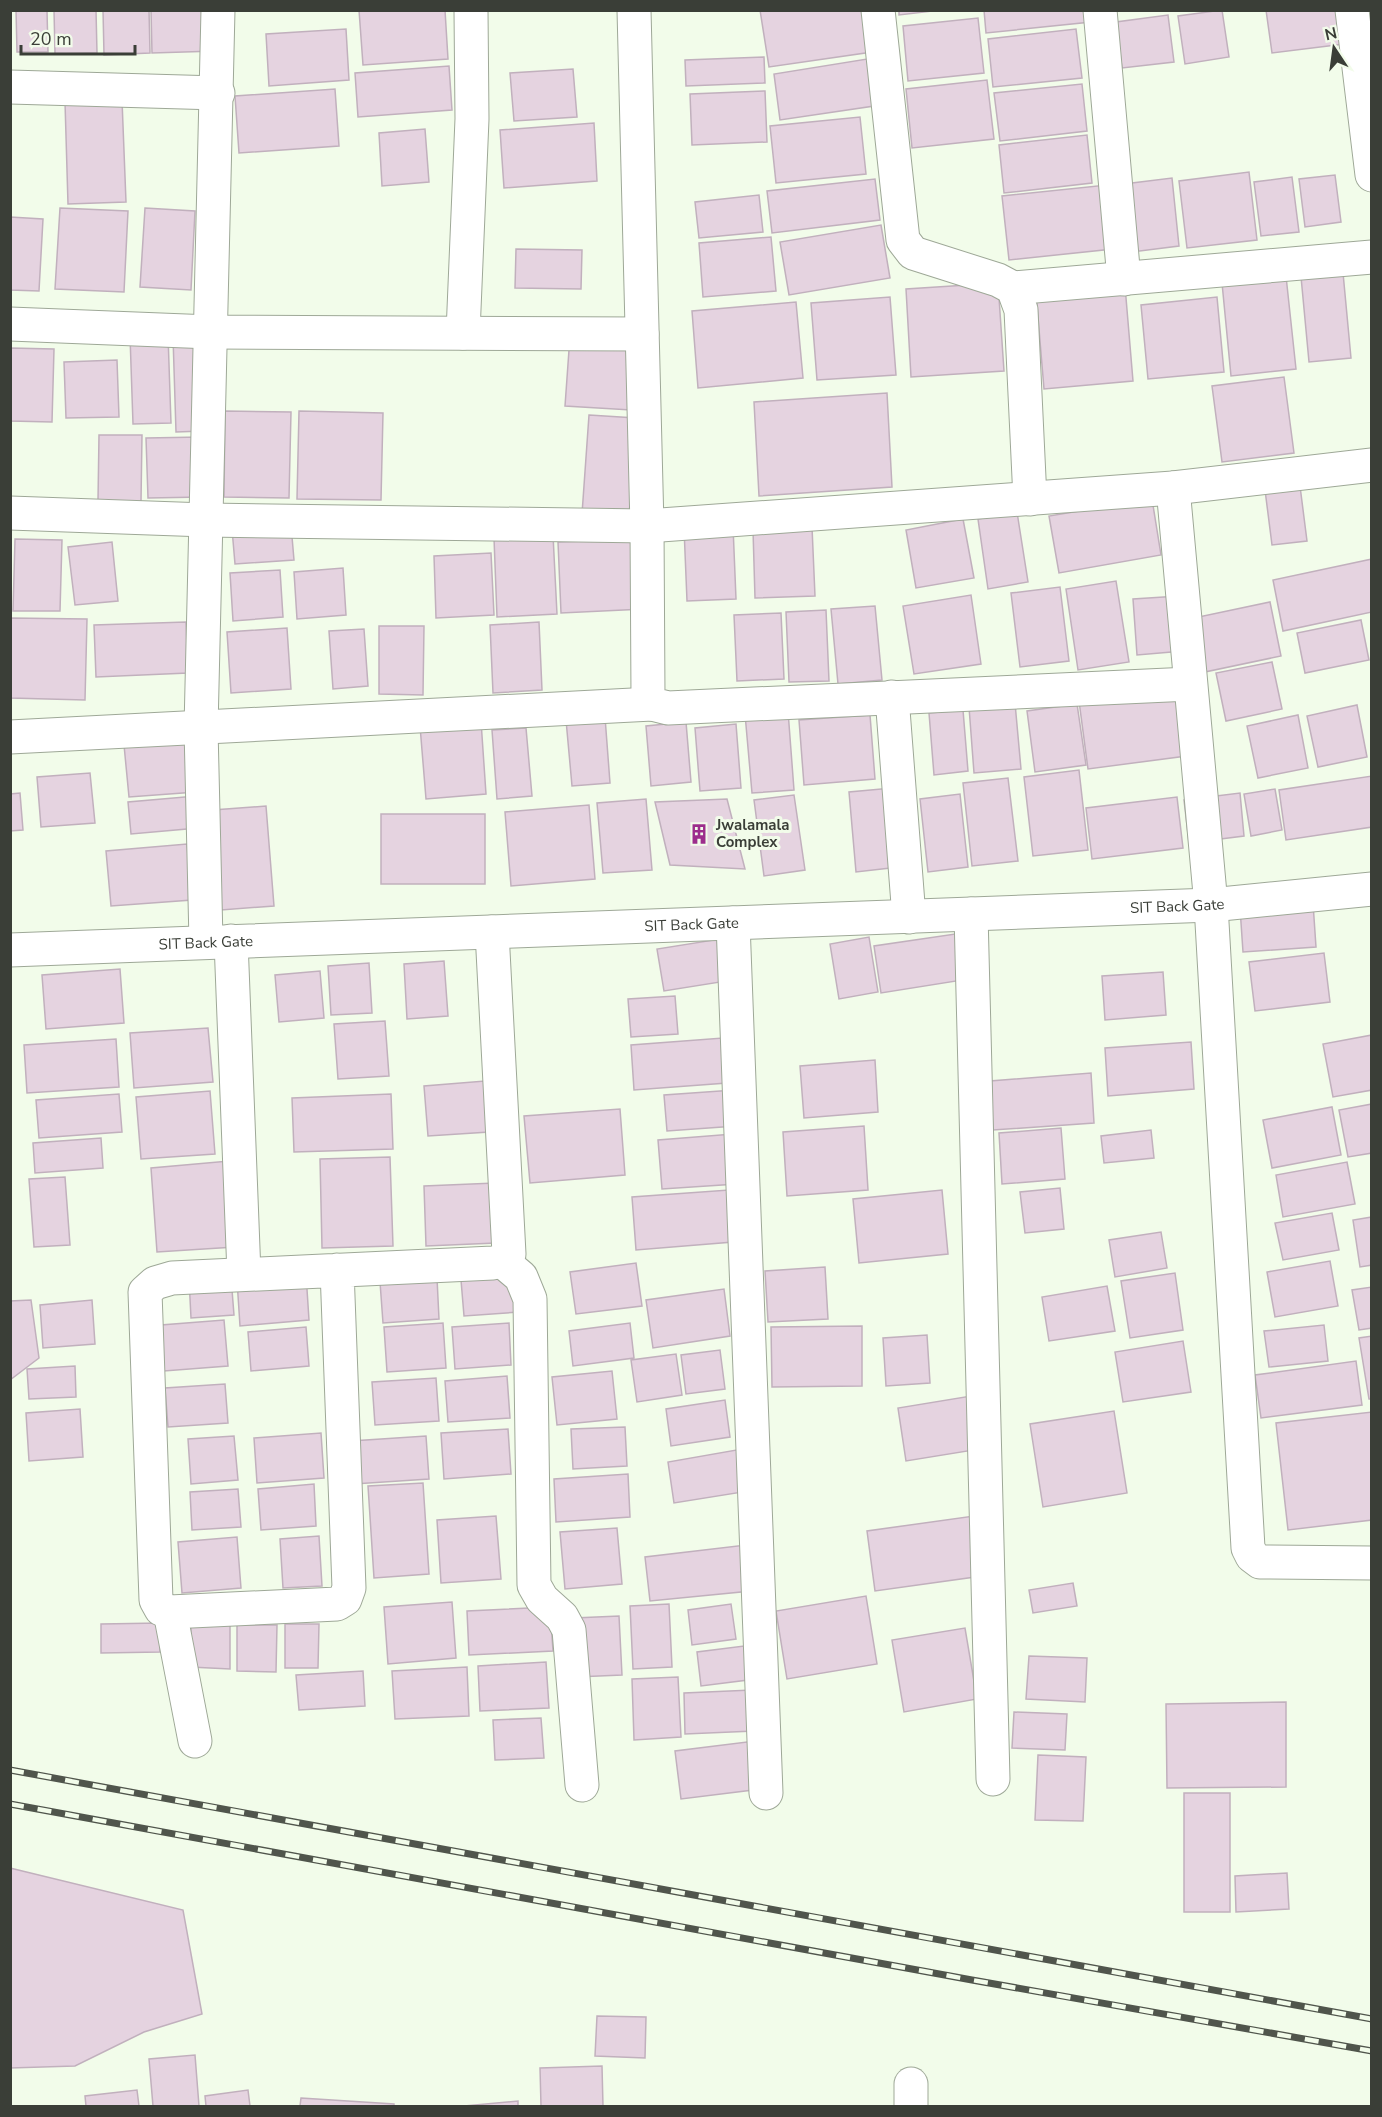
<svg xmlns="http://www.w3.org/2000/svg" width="1382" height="2117" font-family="'Nunito Sans',sans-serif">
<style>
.building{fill:#e5d3e0;stroke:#c1b0bd;stroke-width:1.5}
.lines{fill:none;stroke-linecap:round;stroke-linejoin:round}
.street-casing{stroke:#9ea897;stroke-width:35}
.secondary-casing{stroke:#9ea897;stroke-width:35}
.street{stroke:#fff;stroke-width:33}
.secondary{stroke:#fff;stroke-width:33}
.rail-casing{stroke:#50554c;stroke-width:7}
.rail{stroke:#f2fcea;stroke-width:4.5;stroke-dasharray:14;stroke-linecap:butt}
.labels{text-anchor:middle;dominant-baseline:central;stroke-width:6;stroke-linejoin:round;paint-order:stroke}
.poi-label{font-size:15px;font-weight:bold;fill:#3a3e37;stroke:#f2fcea;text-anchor:start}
.street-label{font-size:15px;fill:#3a3e37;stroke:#f2fcea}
</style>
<rect width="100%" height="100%" fill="#f2fcea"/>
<!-- building -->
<g class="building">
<path d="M16 10H47L48 52H17Z"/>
<path d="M54 10H96L97 53 55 54Z"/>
<path d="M103 10H149L150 53 104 55Z"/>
<path d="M151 10H215L216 51 152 53Z"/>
<path d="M359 10H445L448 59 363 65Z"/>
<path d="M760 10H866L872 52 769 67Z"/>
<path d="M899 10H941L899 15Z"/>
<path d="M984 10H1090L1091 22 986 33Z"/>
<path d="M1222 10 1229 57 1185 64 1178 16Z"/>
<path d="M1266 10H1348L1352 43 1272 53Z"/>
<path d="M1168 15 1174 62 1122 68 1116 22Z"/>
<path d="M978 18 984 73 908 81 903 26Z"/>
<path d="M346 29 349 80 269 86 266 34Z"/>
<path d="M1076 29 1082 78 993 87 988 39Z"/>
<path d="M764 57 765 83 686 86 685 60Z"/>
<path d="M867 59 874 106 780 120 774 74Z"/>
<path d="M449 66 452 110 358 117 355 73Z"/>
<path d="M573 69 577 117 514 121 510 73Z"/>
<path d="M987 80 994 139 912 148 906 89Z"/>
<path d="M1082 84 1087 131 1000 141 994 93Z"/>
<path d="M335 89 339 146 239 153 235 96Z"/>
<path d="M765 91 767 142 692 145 690 94Z"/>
<path d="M122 100 126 202 68 204 65 102Z"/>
<path d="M860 117 866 174 776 183 770 126Z"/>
<path d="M594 123 597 181 504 188 500 130Z"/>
<path d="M425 129 429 182 382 186 379 133Z"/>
<path d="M1087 135 1092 183 1004 193 999 145Z"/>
<path d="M1249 172 1257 240 1187 248 1179 181Z"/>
<path d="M1335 175 1341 222 1305 227 1299 179Z"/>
<path d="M1292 177 1299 232 1261 236 1254 182Z"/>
<path d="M1172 178 1179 246 1124 253 1116 185Z"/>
<path d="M875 179 880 220 772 233 767 191Z"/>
<path d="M1107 185 1113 249 1009 260 1002 196Z"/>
<path d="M759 195 763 232 699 238 695 202Z"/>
<path d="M60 208 128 211 124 292 55 289Z"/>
<path d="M145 208 195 211 191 290 140 287Z"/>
<path d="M10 217 43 219 39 291 10 290Z"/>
<path d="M881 225 890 278 789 295 780 242Z"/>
<path d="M771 237 776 291 703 297 699 243Z"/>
<path d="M516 249 582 250 581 289 515 288Z"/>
<path d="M1342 262 1351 358 1309 362 1300 266Z"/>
<path d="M1286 276 1296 369 1231 376 1222 283Z"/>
<path d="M998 283 1004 371 911 377 906 289Z"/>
<path d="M1125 286 1133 381 1044 389 1036 293Z"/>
<path d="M890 297 896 375 817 380 811 303Z"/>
<path d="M1217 297 1224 372 1148 379 1141 305Z"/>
<path d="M796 302 803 378 698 388 692 311Z"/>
<path d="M168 335 171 423 133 424 130 336Z"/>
<path d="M200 336 203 431 176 432 173 337Z"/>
<path d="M570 336 636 340 631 410 565 406Z"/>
<path d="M10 348 54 349 52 422 10 421Z"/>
<path d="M117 360 119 417 66 418 64 362Z"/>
<path d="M1284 377 1294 453 1222 462 1212 386Z"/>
<path d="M887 393 892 487 759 496 754 402Z"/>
<path d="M225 411 291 412 289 498 224 497Z"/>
<path d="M299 411 383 413 381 500 297 499Z"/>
<path d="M589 415 636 418 629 517 582 514Z"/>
<path d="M99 435H142L141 502 98 501Z"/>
<path d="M201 437 203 497 148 498 146 438Z"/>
<path d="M1300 486 1307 541 1272 545 1265 490Z"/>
<path d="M1152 499 1161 555 1059 573 1049 516Z"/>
<path d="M1017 512 1028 582 988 589 978 519Z"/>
<path d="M963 519 974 578 916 588 906 530Z"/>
<path d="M291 525 294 560 235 564 232 529Z"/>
<path d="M733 526 736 599 687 601 684 528Z"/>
<path d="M812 527 815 596 755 598 753 530Z"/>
<path d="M553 535 557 614 497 617 494 538Z"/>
<path d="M15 539 62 540 60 611H13Z"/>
<path d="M641 539 644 609 561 613 558 542Z"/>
<path d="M112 542 118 601 75 605 68 547Z"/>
<path d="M491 553 494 615 436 618 434 556Z"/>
<path d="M1372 559V612L1283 631 1273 580Z"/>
<path d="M343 568 346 615 297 619 294 572Z"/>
<path d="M280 570 283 617 233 621 230 573Z"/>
<path d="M1116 581 1129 662 1078 670 1066 589Z"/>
<path d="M1060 587 1069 661 1020 667 1011 593Z"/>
<path d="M971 595 981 664 914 674 903 606Z"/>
<path d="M1179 596 1183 651 1137 655 1133 599Z"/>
<path d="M1270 602 1281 656 1200 673 1189 619Z"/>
<path d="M875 606 882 680 838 684 831 609Z"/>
<path d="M826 610 829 681 789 682 786 612Z"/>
<path d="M781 613 784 679 737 681 734 615Z"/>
<path d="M10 618 87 619 85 700 10 698Z"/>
<path d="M1361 620 1369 660 1305 673 1297 633Z"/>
<path d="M186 622 188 673 96 677 94 625Z"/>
<path d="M539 622 542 690 493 693 490 625Z"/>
<path d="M379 626H424L423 695 379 694Z"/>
<path d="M287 628 291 689 231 693 227 632Z"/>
<path d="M364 629 368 686 333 689 329 631Z"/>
<path d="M1272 662 1282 709 1226 721 1216 673Z"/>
<path d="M1184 686 1194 755 1088 769 1079 701Z"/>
<path d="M1015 703 1021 769 974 773 969 707Z"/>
<path d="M1077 704 1086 765 1035 772 1027 711Z"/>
<path d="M1357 705 1367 757 1318 767 1307 716Z"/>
<path d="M963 710 968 771 934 775 929 713Z"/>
<path d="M788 711 794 790 752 793 745 714Z"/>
<path d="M870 715 875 779 804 785 799 720Z"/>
<path d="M1298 715 1308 768 1258 778 1247 726Z"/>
<path d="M605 717 610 783 572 786 566 720Z"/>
<path d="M481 721 486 794 426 799 420 726Z"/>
<path d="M686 722 691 782 651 786 646 726Z"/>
<path d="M736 724 741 788 700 791 695 728Z"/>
<path d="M526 728 532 796 497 799 492 730Z"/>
<path d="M192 739 196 792 129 797 124 745Z"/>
<path d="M1079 770 1088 850 1033 856 1024 777Z"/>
<path d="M90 773 95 823 41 827 37 777Z"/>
<path d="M1372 776V827L1286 840 1279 790Z"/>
<path d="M1008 778 1018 861 972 866 963 783Z"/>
<path d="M892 788 899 867 856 872 849 792Z"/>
<path d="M1275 789 1282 830 1251 836 1244 794Z"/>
<path d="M20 793 23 830 10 831V794Z"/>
<path d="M1240 793 1244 836 1189 843 1184 800Z"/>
<path d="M960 794 968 867 928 872 920 799Z"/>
<path d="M794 795 805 870 764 876 754 800Z"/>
<path d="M196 796 198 828 131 834 128 802Z"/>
<path d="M1177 797 1183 848 1092 859 1086 808Z"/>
<path d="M646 799 652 870 603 873 597 803Z"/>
<path d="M727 799 745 869 670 865 655 802Z"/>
<path d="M589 805 595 879 511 886 505 812Z"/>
<path d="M266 806 274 906 221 910 213 810Z"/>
<rect x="381" y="814" width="104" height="70"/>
<path d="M187 844 192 900 111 906 106 851Z"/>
<path d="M1313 903 1316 947 1243 952 1240 908Z"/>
<path d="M962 933 969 979 881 993 874 946Z"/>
<path d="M869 937 878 992 839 999 830 944Z"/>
<path d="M726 938 733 980 664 991 657 949Z"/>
<path d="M1324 953 1330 1002 1255 1011 1249 962Z"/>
<path d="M444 961 448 1016 407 1019 404 964Z"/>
<path d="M369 963 372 1013 331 1015 328 966Z"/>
<path d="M120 969 124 1023 46 1029 42 975Z"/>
<path d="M320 971 324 1018 279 1022 275 975Z"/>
<path d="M1163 972 1166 1015 1105 1020 1102 976Z"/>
<path d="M675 996 678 1034 631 1037 628 999Z"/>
<path d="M385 1021 389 1076 338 1079 334 1024Z"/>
<path d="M208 1028 213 1082 134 1088 130 1033Z"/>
<path d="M1372 1035V1090L1333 1097 1323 1044Z"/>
<path d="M723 1038 727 1083 634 1090 631 1045Z"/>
<path d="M116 1039 119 1087 27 1093 24 1045Z"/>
<path d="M1191 1042 1194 1089 1108 1096 1105 1048Z"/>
<path d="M875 1060 878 1112 804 1118 800 1066Z"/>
<path d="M1091 1073 1094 1123 993 1130 990 1081Z"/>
<path d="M485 1081 489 1132 428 1136 424 1086Z"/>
<path d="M734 1090 736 1126 667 1131 664 1095Z"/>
<path d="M210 1091 215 1154 141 1159 136 1097Z"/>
<path d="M119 1094 122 1132 39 1138 36 1100Z"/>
<path d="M391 1094 393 1149 294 1152 292 1098Z"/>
<path d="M1372 1104V1153L1348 1157 1339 1110Z"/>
<path d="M1332 1107 1341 1155 1272 1168 1263 1120Z"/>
<path d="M620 1109 625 1175 530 1183 524 1116Z"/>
<path d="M864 1126 868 1190 787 1196 783 1132Z"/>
<path d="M1061 1128 1065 1179 1002 1184 999 1133Z"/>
<path d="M1151 1130 1154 1158 1104 1163 1101 1136Z"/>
<path d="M733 1134 737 1184 662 1189 658 1140Z"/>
<path d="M101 1138 103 1168 35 1173 33 1143Z"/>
<path d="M390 1157 393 1246 322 1248 320 1159Z"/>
<path d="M229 1161 235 1247 157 1252 151 1168Z"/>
<path d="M1347 1162 1355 1204 1283 1217 1276 1175Z"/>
<path d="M65 1177 70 1245 34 1247 29 1179Z"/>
<path d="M495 1183 496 1243 426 1246 424 1186Z"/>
<path d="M1060 1188 1064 1229 1025 1233 1020 1192Z"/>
<path d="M729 1190 733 1242 636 1250 632 1197Z"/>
<path d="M942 1190 948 1254 859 1263 853 1199Z"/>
<path d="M1332 1213 1339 1250 1283 1260 1275 1223Z"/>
<path d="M1372 1217V1265L1360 1267 1353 1220Z"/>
<path d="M1161 1232 1167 1268 1115 1277 1109 1240Z"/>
<path d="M1330 1261 1338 1306 1275 1317 1267 1272Z"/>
<path d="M636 1263 642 1306 576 1314 570 1272Z"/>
<path d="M825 1267 828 1319 768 1322 765 1271Z"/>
<path d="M1175 1273 1183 1330 1130 1338 1121 1281Z"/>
<path d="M306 1274 309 1320 240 1326 237 1280Z"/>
<path d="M517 1276 519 1312 464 1316 461 1280Z"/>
<path d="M231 1277 234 1315 191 1318 189 1279Z"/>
<path d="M437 1278 439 1319 383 1323 380 1282Z"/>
<path d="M1107 1286 1115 1331 1049 1341 1042 1297Z"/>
<path d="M1372 1287V1328L1359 1330 1352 1290Z"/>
<path d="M724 1289 730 1336 653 1348 646 1300Z"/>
<path d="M31 1300 39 1358 10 1380V1301Z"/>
<path d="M92 1300 95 1344 43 1348 40 1305Z"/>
<path d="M224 1320 228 1366 164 1371 161 1325Z"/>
<path d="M443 1323 446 1368 387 1372 384 1327Z"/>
<path d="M509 1323 511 1365 455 1369 452 1327Z"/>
<path d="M630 1323 634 1358 573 1366 569 1331Z"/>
<path d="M1324 1325 1328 1361 1269 1367 1264 1331Z"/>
<path d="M862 1326V1386L772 1387 771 1327Z"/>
<path d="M306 1327 309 1366 251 1371 248 1332Z"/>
<path d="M927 1335 930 1383 886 1386 883 1338Z"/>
<path d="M1372 1336V1399H1369L1359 1338Z"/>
<path d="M1183 1341 1191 1392 1123 1402 1115 1352Z"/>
<path d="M720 1350 725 1389 686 1394 681 1355Z"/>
<path d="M676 1354 682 1395 637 1402 631 1360Z"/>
<path d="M1356 1361 1362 1405 1261 1418 1255 1375Z"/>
<path d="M75 1366 76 1397 29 1399 27 1369Z"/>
<path d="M612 1371 617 1419 557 1425 552 1377Z"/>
<path d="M507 1376 510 1418 448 1422 445 1381Z"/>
<path d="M436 1378 439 1421 375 1425 372 1382Z"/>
<path d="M225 1384 228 1423 168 1427 165 1388Z"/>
<path d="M971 1396 980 1449 906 1461 898 1408Z"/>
<path d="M725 1400 730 1437 671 1446 666 1409Z"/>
<path d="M80 1409 83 1457 29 1461 26 1413Z"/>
<path d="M1114 1411 1127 1493 1043 1507 1030 1424Z"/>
<path d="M1372 1412V1520L1288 1530 1276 1423Z"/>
<path d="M625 1427 627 1466 573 1469 571 1429Z"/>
<path d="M508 1429 511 1474 444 1479 441 1433Z"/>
<path d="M321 1433 324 1478 257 1483 254 1438Z"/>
<path d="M234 1436 238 1480 191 1484 188 1439Z"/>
<path d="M426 1436 429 1479 354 1484 351 1441Z"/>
<path d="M742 1449 749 1491 674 1503 668 1462Z"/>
<path d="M628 1474 630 1517 556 1522 554 1479Z"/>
<path d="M423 1483 429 1574 374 1578 368 1486Z"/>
<path d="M314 1484 316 1526 261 1530 258 1489Z"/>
<path d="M238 1489 241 1527 192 1530 190 1492Z"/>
<path d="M496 1516 501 1579 441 1583 437 1520Z"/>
<path d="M974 1516 982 1576 875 1591 867 1531Z"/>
<path d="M617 1528 622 1584 565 1589 560 1532Z"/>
<path d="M319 1536 322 1586 283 1588 280 1539Z"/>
<path d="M237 1537 241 1588 182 1593 178 1542Z"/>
<path d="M746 1545 751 1591 650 1601 645 1557Z"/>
<path d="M1073 1583 1077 1606 1033 1613 1029 1590Z"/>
<path d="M866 1596 877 1664 787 1679 776 1611Z"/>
<path d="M452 1602 456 1658 388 1664 384 1607Z"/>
<path d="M669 1604 672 1667 633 1669 630 1606Z"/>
<path d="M731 1604 736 1639 692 1645 688 1610Z"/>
<path d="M550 1607 553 1651 469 1655 467 1611Z"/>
<path d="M619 1616 622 1675 576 1677 574 1618Z"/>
<path d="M160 1623V1652L101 1653V1624Z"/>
<path d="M285 1624H319L318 1668H285Z"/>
<path d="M191 1625H230V1669L190 1667Z"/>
<path d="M237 1625H277L276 1672 237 1671Z"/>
<path d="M965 1628 977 1699 904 1712 892 1640Z"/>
<path d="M744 1646 748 1680 701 1686 697 1652Z"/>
<path d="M1029 1656 1087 1658 1085 1702 1026 1699Z"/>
<path d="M546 1662 549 1708 480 1711 478 1666Z"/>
<path d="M467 1667 469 1716 395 1719 392 1671Z"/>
<path d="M363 1671 365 1706 299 1710 296 1675Z"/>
<path d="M678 1677 681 1737 634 1740 632 1679Z"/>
<path d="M752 1690 754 1731 685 1734 684 1693Z"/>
<path d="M1286 1702V1787L1167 1788 1166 1704Z"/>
<path d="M1014 1712 1067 1714 1065 1750 1012 1748Z"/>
<path d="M541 1718 544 1758 495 1760 493 1720Z"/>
<path d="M755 1741 761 1789 681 1799 675 1751Z"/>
<path d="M1038 1755 1086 1757 1083 1821 1035 1820Z"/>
<rect x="1184" y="1793" width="46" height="119"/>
<path d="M10 1868 183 1910 202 2014 144 2032 75 2066 10 2068Z"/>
<path d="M1287 1873 1289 1909 1236 1912 1235 1876Z"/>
<path d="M597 2016 646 2017 645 2058 595 2056Z"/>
<path d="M195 2055 199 2106H153L149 2059Z"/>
<path d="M602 2066 603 2106H541L540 2068Z"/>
<path d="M137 2090 139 2106H86L85 2096Z"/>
<path d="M248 2090 250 2106H206L205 2096Z"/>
<path d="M301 2098 394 2104V2106H300Z"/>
<path d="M518 2101V2106H464Z"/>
</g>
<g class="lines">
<!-- street casing -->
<g class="street-casing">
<g id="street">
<path d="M634 10 647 526 648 695 652 704 668 708 1190 684"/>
<path d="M878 10 903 240 913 253 998 280 1013 288 1021 310 1030 499"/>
<path d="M1100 10 1124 279"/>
<path d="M1352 10 1372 175"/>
<path d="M10 87 218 93"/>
<path d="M1013 288 1372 257"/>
<path d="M10 324 211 332 642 334"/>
<path d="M463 333 472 119 471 10"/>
<path d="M1173 488 1211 905 1248 1548 1252 1556 1260 1562 1372 1563"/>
<path d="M10 513 206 520 647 526 1173 488 1372 465"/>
<path d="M892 697 909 917"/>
<path d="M10 737 652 704"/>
<path d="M971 914 993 1779"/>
<path d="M733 923 766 1793"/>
<path d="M206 941 201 728 218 10"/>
<path d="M231 941 244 1274"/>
<path d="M502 1261 521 1277 530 1299 534 1585 542 1599 562 1617 569 1630 582 1785"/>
<path d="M337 1270 349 1588 345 1599 337 1604 170 1612 161 1609 156 1600 145 1292 155 1283 172 1278 493 1263 502 1261 509 1254 492 932"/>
<path d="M170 1612 195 1741"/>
<path d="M911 2084V2106"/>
</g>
</g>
<!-- secondary casing -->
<g class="secondary-casing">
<g id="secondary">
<path id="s1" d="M10 950 1211 905 1372 889"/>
</g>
</g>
<!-- street -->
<use href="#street" class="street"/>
<!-- secondary -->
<use href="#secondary" class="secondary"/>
<!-- rail casing -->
<g class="rail-casing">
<g id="rail">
<path d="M10 1770 1372 2019"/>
<path d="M10 1804 972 1980 1372 2051"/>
</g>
</g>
<!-- rail -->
<use href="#rail" class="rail"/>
</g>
<!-- icons -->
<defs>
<g id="building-bare" transform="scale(1.62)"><path d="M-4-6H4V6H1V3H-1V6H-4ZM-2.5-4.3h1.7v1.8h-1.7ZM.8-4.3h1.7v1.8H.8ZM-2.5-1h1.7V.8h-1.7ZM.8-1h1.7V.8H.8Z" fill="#9c2d8c" stroke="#f2fcea" stroke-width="2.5" paint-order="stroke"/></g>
</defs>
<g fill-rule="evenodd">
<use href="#building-bare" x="699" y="834"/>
</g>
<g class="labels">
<!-- poi labels -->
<g class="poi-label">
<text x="716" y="825">Jwalamala<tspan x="716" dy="17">Complex</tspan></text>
</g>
<!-- street labels -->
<g class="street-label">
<text stroke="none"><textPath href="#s1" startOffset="1168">SIT Back Gate</textPath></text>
<text stroke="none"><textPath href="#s1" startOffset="682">SIT Back Gate</textPath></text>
<text stroke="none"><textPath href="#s1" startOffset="196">SIT Back Gate</textPath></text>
</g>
</g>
<!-- border -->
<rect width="1382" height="2117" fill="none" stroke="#3a3e37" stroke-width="24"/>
<!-- north arrow -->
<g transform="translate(1334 48) rotate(347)" stroke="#f2fcea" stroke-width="4.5" paint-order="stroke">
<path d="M0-4.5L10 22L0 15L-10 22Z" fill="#3a3e37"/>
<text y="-9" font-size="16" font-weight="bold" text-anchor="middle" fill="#3a3e37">N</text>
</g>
<!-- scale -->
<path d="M21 45v9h114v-9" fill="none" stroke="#3a3e37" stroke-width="3"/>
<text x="30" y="45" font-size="18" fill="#3a3e37" stroke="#f2fcea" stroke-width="4.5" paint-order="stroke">20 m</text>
</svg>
